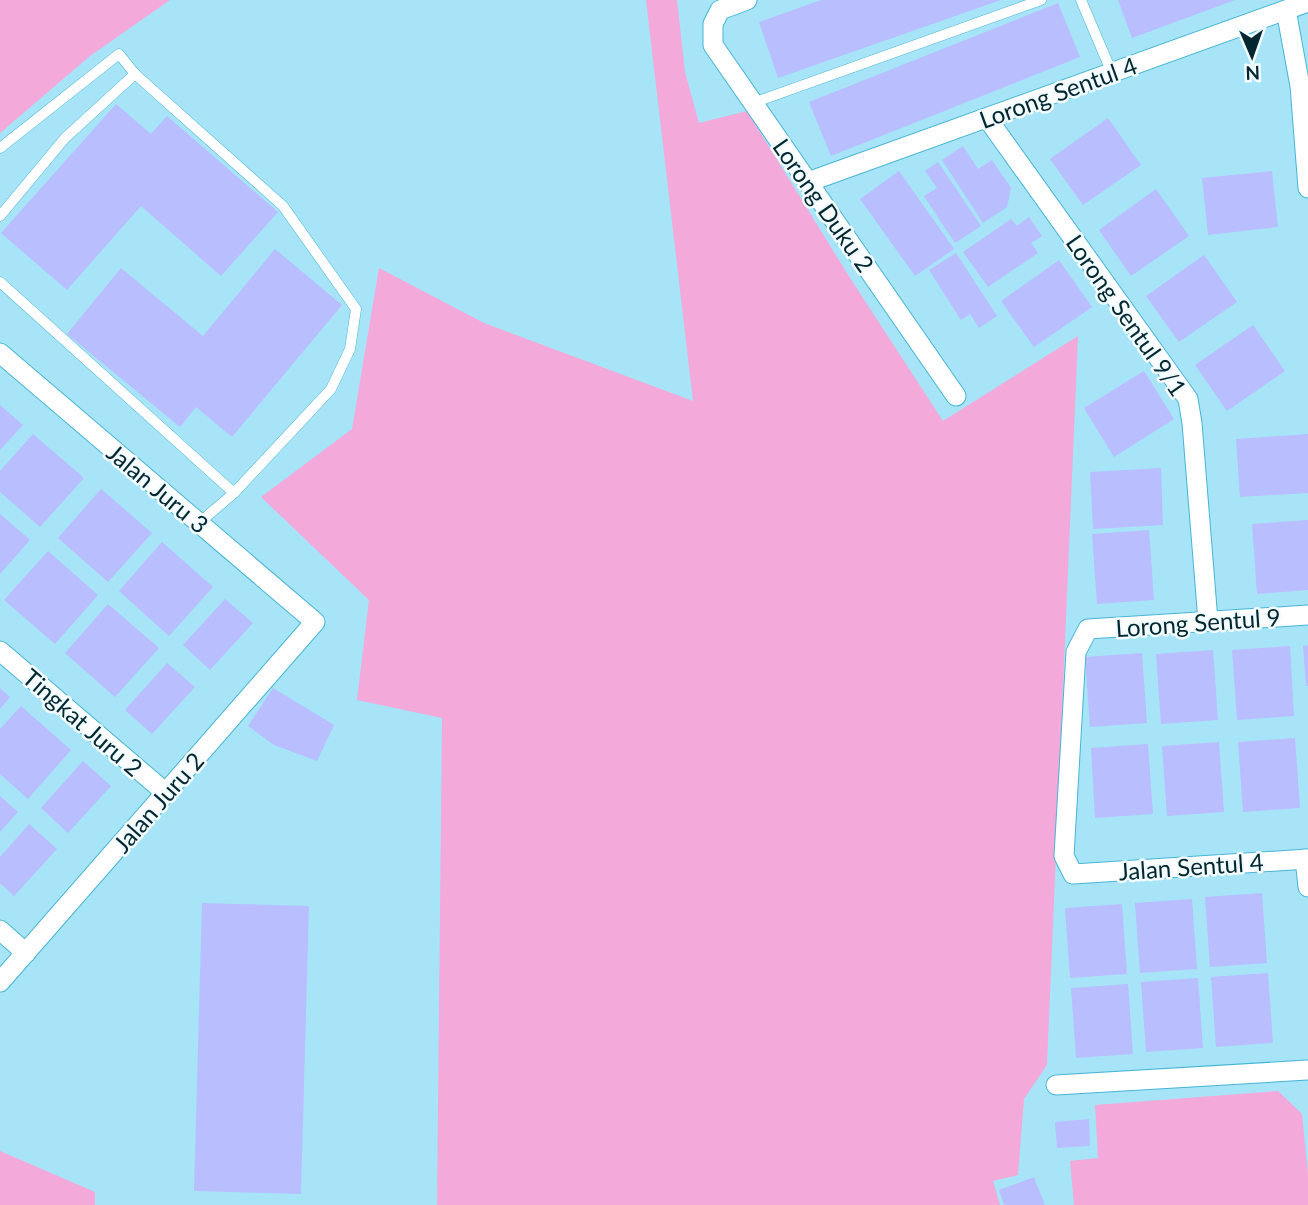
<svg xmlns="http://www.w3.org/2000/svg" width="1308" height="1205" font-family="Lato,sans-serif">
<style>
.green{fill:#f3a9da}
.building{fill:#b8beff}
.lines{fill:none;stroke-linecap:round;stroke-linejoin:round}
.service-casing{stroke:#45b5d5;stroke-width:11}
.minor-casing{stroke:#45b5d5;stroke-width:21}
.service{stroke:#fff;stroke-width:10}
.minor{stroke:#fff;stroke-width:19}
.labels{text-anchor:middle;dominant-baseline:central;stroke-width:5;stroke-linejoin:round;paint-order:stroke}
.street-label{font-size:24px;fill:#022731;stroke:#f2fcff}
</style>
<rect width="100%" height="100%" fill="#a8e4f7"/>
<!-- green -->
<g class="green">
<path d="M0 0H170L90 56 0 133Z"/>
<path d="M646 0H677L685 72 699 123 747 111 850 278 943 421 1078 336 1047 1065 1024 1099 1018 1175 993 1181 1000 1205H437L442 718 357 700 369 600 261 497 352 429 379 268 484 323 693 401Z"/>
<path d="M1278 1091 1302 1114 1308 1175V1205H1074L1070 1161 1098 1158 1095 1105Z"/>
<path d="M0 1151 95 1192V1205H0Z"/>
</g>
<!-- building -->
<g class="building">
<path d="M821 0H1001L778 78 759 22Z"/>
<path d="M1118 0H1235L1132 38Z"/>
<path d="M1058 3 1080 57 831 156 809 102Z"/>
<path d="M116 104 151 134 167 116 278 212 221 276 141 206 67 290 1 233Z"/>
<path d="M1108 118 1141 165 1083 205 1050 159Z"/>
<path d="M963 146 978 169 992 160 1011 188 1007 207 983 223 942 160Z"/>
<path d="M938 162 981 226 955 243 924 196 937 188 925 171Z"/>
<path d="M899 171 954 249 915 276 860 199Z"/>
<path d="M1272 171 1278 227 1208 235 1202 178Z"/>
<path d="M1156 189 1189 236 1131 276 1099 230Z"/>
<path d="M1029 217 1042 236 1031 243 1038 253 988 287 963 252 1011 219 1017 226Z"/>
<path d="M275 249 342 305 232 437 196 407 180 427 67 334 121 268 203 336Z"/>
<path d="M956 253 997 316 979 328 970 314 961 320 929 270Z"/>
<path d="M1204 255 1237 302 1179 342 1146 296Z"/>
<path d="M1059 260 1092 307 1034 347 1001 301Z"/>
<path d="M1253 325 1285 371 1227 411 1195 365Z"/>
<path d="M1144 371 1174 419 1114 457 1084 408Z"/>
<path d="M0 405 23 425 0 450Z"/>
<path d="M33 434 84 478 40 527 0 492V471Z"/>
<path d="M1308 434V493L1240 497 1236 439Z"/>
<path d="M1161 468 1163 525 1093 529 1090 472Z"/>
<path d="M101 489 152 533 108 582 58 538Z"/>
<path d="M0 514 30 540 0 574Z"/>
<path d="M1308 520V590L1257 594 1252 524Z"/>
<path d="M1149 530 1154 600 1097 604 1092 534Z"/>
<path d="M162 542 213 587 169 636 119 591Z"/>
<path d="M48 551 98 595 55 644 4 600Z"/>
<path d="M225 599 253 623 210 670 183 645Z"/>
<path d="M108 604 159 648 115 697 65 653Z"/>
<path d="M1308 645V686H1306L1303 646Z"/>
<path d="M1290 646 1294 716 1237 720 1232 650Z"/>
<path d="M1213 650 1218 720 1161 724 1156 654Z"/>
<path d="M1142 653 1147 723 1090 727 1085 657Z"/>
<path d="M167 663 195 687 152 734 125 710Z"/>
<path d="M0 688 10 697 0 709Z"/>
<path d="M273 688 334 725 317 761 274 745 248 726Z"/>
<path d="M21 706 71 750 28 799 0 774V729Z"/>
<path d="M1295 738 1300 808 1243 812 1238 742Z"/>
<path d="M1219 742 1224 812 1167 816 1162 746Z"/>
<path d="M1148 744 1153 814 1095 818 1091 748Z"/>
<path d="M83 761 111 786 68 833 41 808Z"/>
<path d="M0 796 18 812 0 832Z"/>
<path d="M29 824 57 849 14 896 0 883V857Z"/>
<path d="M1262 893 1267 963 1210 967 1205 897Z"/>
<path d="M1192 899 1197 969 1140 973 1135 903Z"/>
<path d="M202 903 309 906 301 1194 194 1191Z"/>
<path d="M1122 904 1127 974 1070 978 1065 908Z"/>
<path d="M1268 973 1273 1043 1216 1047 1211 977Z"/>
<path d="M1198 978 1203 1048 1146 1052 1141 982Z"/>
<path d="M1128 984 1133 1054 1076 1058 1071 988Z"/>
<path d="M1089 1119 1090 1146 1057 1148 1055 1122Z"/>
<path d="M1034 1177 1045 1205H1004L999 1190Z"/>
</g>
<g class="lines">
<!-- service casing -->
<g class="service-casing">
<g id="service">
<path d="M1081 0 1112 73"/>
<path d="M753 103 1041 0"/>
<path d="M0 148 119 54 135 74"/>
<path d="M0 216 65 138 135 74 283 206 356 309 350 349 331 389 234 493 199 523"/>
<path d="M0 282 234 493"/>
</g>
</g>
<!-- minor casing -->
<g class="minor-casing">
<g id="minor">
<path d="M747 0 720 10 713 24V45L956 396"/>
<path d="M1286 10 1300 86 1308 188"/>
<path d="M987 118 1188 399 1192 423 1208 621"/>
<path d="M808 182 1308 2"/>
<path d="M0 353 315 622 0 982"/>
<path d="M1308 615 1088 629 1076 652 1064 856 1073 874 1308 859"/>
<path d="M0 651 166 793"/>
<path d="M1305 859 1308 887"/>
<path d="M0 930 26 953"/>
<path d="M1056 1085 1308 1070"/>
</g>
</g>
<!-- service -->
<use href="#service" class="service"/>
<!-- minor -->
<use href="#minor" class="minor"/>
</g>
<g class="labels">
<!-- street labels -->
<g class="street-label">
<text transform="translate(1058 92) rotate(-20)">Lorong Sentul 4</text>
<text transform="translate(824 205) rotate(55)">Lorong Duku 2</text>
<text transform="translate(1127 315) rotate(55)">Lorong Sentul 9/1</text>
<text transform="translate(158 488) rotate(40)">Jalan Juru 3</text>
<text transform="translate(1198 622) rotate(-4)">Lorong Sentul 9</text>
<text transform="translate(83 722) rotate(41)">Tingkat Juru 2</text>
<text transform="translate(158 802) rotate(-49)">Jalan Juru 2</text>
<text transform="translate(1191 866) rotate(-4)">Jalan Sentul 4</text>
</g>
</g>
<!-- north arrow -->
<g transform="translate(1252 56) rotate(178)" stroke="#f2fcff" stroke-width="5" paint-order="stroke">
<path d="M0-5L12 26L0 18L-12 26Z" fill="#022731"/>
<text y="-10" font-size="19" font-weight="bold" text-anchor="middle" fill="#022731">N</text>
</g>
</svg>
